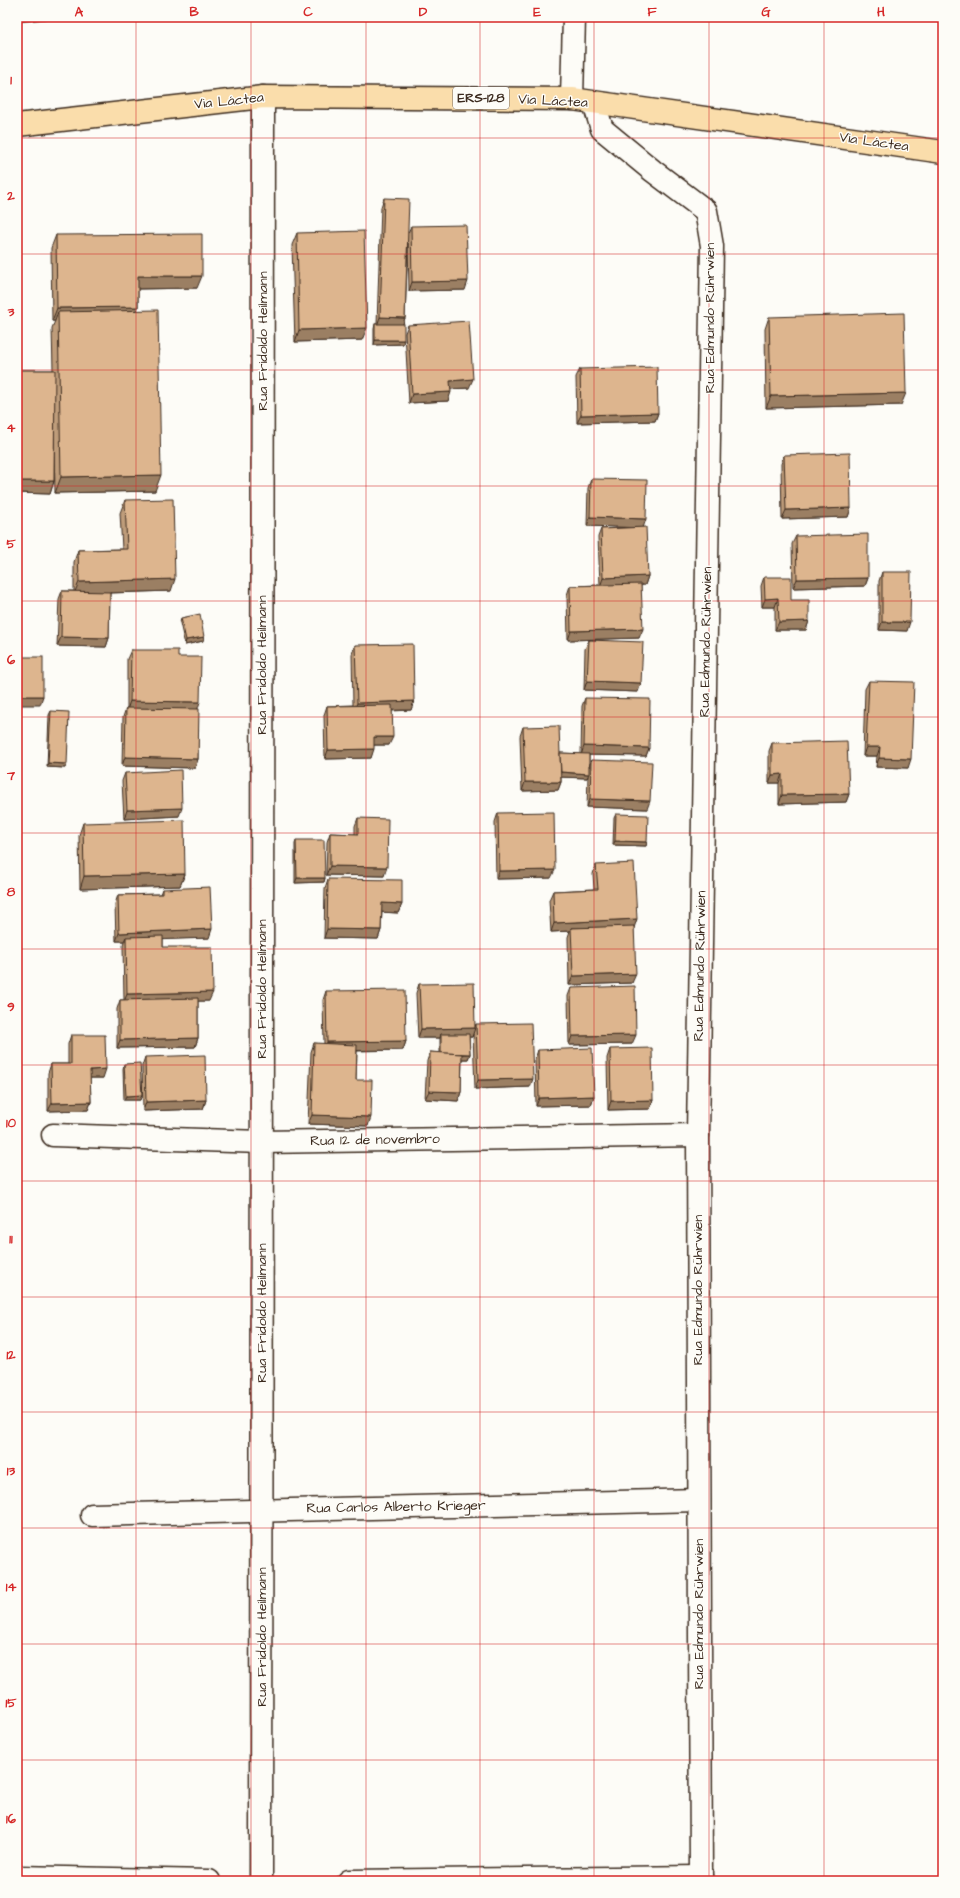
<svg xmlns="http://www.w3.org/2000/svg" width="960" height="1898" font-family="'Architects Daughter',sans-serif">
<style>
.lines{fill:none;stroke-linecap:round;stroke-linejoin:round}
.minor-casing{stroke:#3b2a1e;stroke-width:25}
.major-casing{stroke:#3b2a1e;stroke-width:25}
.minor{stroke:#fdfcf7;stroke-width:22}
.major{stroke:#faddab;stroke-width:22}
.wall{fill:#be9c7a;stroke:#3b2a1e}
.shaded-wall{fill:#9b7f63;stroke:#3b2a1e}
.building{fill:#ddb58e;stroke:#3b2a1e}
.grid{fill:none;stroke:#d62828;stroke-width:1;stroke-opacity:0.55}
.labels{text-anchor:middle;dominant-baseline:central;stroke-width:3;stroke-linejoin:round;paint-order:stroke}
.shield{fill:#fdfcf7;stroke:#75695f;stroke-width:1}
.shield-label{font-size:13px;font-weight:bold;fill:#3b2a1e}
.street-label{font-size:14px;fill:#3b2a1e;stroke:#fdfcf7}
.neatline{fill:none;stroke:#d62828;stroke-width:1.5}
.grid-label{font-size:13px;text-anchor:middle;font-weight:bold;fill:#d62828}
</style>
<rect width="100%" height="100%" fill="#fdfcf7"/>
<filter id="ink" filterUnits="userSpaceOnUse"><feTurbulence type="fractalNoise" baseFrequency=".025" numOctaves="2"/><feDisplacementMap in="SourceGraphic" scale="8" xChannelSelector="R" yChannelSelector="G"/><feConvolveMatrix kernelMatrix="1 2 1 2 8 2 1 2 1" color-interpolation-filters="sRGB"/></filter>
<g filter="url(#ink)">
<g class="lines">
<!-- minor casing -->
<g class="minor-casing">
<g id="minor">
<path d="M572 99 574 17"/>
<path d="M594 103 602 129 653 171 706 211 712 246 698 1135 701 1881"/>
<path d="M53 1135 262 1142 698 1135"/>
<path d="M92 1515 699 1500"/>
<path d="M17 1877 209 1881"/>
<path d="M261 1881 263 97"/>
<path d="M349 1881 701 1877"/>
</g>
</g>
<!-- major casing -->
<g class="major-casing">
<path id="major" d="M17 125 263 97 572 99 943 152"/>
</g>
<!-- minor -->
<use href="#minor" class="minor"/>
<!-- major -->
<use href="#major" class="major"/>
</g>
<!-- wall -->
<g class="wall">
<path d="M384 198 408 233 411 226 465 290 409 291 408 243 405 318 403 324V344L374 345V329L375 324H377L381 207Z"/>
<path d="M297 233 362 340 295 342 292 245Z"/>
<path d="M56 235 197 288 138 289V307L137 310 155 491 55 493 54 438V481L50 494 17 493V370H53L52 328 55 321H52L51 248Z"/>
<path d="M769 317 901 405 766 408 765 329Z"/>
<path d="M408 325 469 388 451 389 448 401 409 403 405 333Z"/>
<path d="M580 369 658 413 655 421 577 423 576 377Z"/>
<path d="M784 455 851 508 848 517 782 519 781 464Z"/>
<path d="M591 479 643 527 648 576 645 585H641L639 638 568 640 567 595 570 586 600 585 598 537 601 529 633 527 587 526 588 488Z"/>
<path d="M125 500 171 591 110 593 109 638 106 647 57 646 59 599 62 591H74V562L78 550 122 549 120 513Z"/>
<path d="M796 536 868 578 865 586 793 588 792 544Z"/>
<path d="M882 572 907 631 879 630V581Z"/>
<path d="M764 577 791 600 809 621 806 630H775V607H762L761 586Z"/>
<path d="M181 618 203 641 185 645 180 623Z"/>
<path d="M589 640 638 692 584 690 585 649Z"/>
<path d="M355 645 414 701 411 710 392 711 389 745H374L371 758 325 759 324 715 327 706 353 705 352 654Z"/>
<path d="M131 650 178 657 198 709V759L195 768 122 766 123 717 126 708H127V659Z"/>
<path d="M869 681 908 768 876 767 877 756H863L865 689Z"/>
<path d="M585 698 649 748 646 756 589 755V767L591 760 647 809 587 807 588 776 587 778 561 777V782L558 790 522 791 520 736 523 727 560 753 581 754 582 706Z"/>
<path d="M51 711 65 768 47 767 49 715Z"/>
<path d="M772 743 849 794 846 802 779 804V783H769V751Z"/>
<path d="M125 773 179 816 124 819 122 781Z"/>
<path d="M498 813 551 878 496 879 495 822Z"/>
<path d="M616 814 647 842 646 846 613 845 614 818Z"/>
<path d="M358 818 384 876 326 875 327 842 330 833 355 834V826Z"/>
<path d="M83 823 185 874 180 886 80 889 79 835Z"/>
<path d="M296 840 325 878 324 882 295 883V844Z"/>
<path d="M596 865 634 926 632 983 569 985 568 937 570 931 551 932 549 900 553 891 594 889 593 874Z"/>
<path d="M328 879 402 904 398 913 382 912 381 930 378 939 324 938 325 888Z"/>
<path d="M162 889 209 938 163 939V947L209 1001H198V1038L195 1047 117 1048V1009L120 1000H124L123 946 124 941H116L115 904 118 895 160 894Z"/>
<path d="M419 984 475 1027 476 1024 530 1087 475 1089 473 1034 472 1037H469L470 1054 468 1059H462L461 1092 458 1101 425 1099 427 1061 430 1052 440 1053V1038H418L416 993Z"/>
<path d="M571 988 632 1044 569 1045 568 996Z"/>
<path d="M326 991 406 1041 403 1050 357 1051 356 1080 368 1126 308 1124 311 1052 314 1043 324 1044 323 1000Z"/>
<path d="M71 1035 103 1078H90L91 1102 88 1110 48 1111V1073L51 1064H68V1044Z"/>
<path d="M610 1049 653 1100 650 1109 608 1110 607 1058Z"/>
<path d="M538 1050 594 1096 591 1105 536 1106 535 1059Z"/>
<path d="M145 1057 206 1100 203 1109 143 1111 142 1066Z"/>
<path d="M124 1064 142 1095 140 1100H124L123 1069Z"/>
</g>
<!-- shaded-wall -->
<g class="shaded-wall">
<path d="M17 17H64L17 22Z"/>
<path d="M138 276H202L197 288 133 289Z"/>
<path d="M468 281 465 290 409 291 412 282Z"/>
<path d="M138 307 134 320 58 312 55 321H52L57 308Z"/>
<path d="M380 317 405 318 402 327 377 326Z"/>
<path d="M367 328 362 340 295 342 299 330Z"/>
<path d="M375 340H404L403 344 374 345Z"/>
<path d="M473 379 469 388 447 389 450 381Z"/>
<path d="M451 392 448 401 409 403 412 394Z"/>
<path d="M906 393 901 405 766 408 771 396Z"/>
<path d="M658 413 655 421 577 423 581 415Z"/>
<path d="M161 475 155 491 55 493 61 477Z"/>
<path d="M17 481H54L50 494 17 493Z"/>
<path d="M851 508 848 517 782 519 786 510Z"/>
<path d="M590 517 646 519 643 528 587 526Z"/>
<path d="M648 576 645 585 600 587 603 578Z"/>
<path d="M868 578 865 586 793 588 797 579Z"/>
<path d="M175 579 171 591 74 594 79 582Z"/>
<path d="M778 598 775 607H762L765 599Z"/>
<path d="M809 621 806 630H775L779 622Z"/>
<path d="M882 622H910L907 631 879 630Z"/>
<path d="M643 629 639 638 568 640 571 631Z"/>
<path d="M61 637 109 638 106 647 57 646Z"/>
<path d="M204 637 203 641 185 645 186 640Z"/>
<path d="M587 681 641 683 638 692 584 690Z"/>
<path d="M17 696H43L40 705H17Z"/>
<path d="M130 701 200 702 197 711 127 710Z"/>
<path d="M414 701 411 710 353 711 357 703Z"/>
<path d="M374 737H393L389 745H371Z"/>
<path d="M584 746 649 748 646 756 581 755Z"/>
<path d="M866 747H880L877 756H863Z"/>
<path d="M374 749 371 758 325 759 328 750Z"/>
<path d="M125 757 198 759 195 768 122 766Z"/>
<path d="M879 758 911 759 908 768 876 767Z"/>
<path d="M48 763 67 764 65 768 47 767Z"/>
<path d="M559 772 589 774 587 778 558 777Z"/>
<path d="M782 774 779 783H769L772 775Z"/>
<path d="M525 782H561L558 790 522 791Z"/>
<path d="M849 794 846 802 779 804 782 795Z"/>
<path d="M590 799 650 801 647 809 587 807Z"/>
<path d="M182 808 179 816 124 819 127 810Z"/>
<path d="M615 841 647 842 646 846 613 845Z"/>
<path d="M330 866 387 867 384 876 326 875Z"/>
<path d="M555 870 551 878 496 879 499 871Z"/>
<path d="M185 874 180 886 80 889 84 876Z"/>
<path d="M297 878H325L324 882 295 883Z"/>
<path d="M382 903 402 904 398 913 379 912Z"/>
<path d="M637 919 634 928H571L570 931 551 932 554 923Z"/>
<path d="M212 929 209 938 126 941V937L124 941H116L119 933Z"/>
<path d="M327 929 381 930 378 939 324 938Z"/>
<path d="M636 974 632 983 569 985 573 976Z"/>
<path d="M213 992 209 1001 124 1002 127 994Z"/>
<path d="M475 1028 472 1037 441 1038V1034L440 1038H418L421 1029Z"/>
<path d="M636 1035 632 1044 569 1045 572 1036Z"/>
<path d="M198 1038 195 1047 117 1048 120 1040Z"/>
<path d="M406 1041 403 1050 324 1051 327 1042Z"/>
<path d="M470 1054 468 1059H440L441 1055Z"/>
<path d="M106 1069 103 1078H87L90 1070Z"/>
<path d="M533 1079 530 1087 475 1089 478 1080Z"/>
<path d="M429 1091 461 1092 458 1101 425 1099Z"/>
<path d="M142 1095 140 1100H124L126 1096Z"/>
<path d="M594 1096 591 1105 536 1106 539 1098Z"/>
<path d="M206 1100 203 1109 143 1111 146 1102Z"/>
<path d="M653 1100 650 1109 608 1110 611 1101Z"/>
<path d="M91 1102 88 1110 48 1111 52 1103Z"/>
<path d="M312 1115 371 1117 368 1126 308 1124Z"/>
</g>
<!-- building -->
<g class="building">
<path d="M384 198 409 199 405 318 380 317Z"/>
<path d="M466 225 468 281 412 282 411 226Z"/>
<path d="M364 231 367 328 299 330 297 233Z"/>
<path d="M202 234V276H138V307L57 308 56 235Z"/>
<path d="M158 310 161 475 61 477 58 312Z"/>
<path d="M904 313 906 393 771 396 769 317Z"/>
<path d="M469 321 473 379 450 381 451 392 412 394 408 325Z"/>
<rect x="375" y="324" width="29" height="16"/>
<path d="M657 367 658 413 581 415 580 369Z"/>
<path d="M17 370H55L54 481H17Z"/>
<path d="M850 453 851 508 786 510 784 455Z"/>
<path d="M591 479 647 480 646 519 590 517Z"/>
<path d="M173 499 175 579 79 582 78 550 127 549 125 500Z"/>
<path d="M646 527 648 576 603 578 601 529Z"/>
<path d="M868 534V578L797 579 796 536Z"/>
<path d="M882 572H911L910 622H882Z"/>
<path d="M764 577H791V600H809V621L779 622 778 598 765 599Z"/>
<path d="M641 584 643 629 571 631 570 586Z"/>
<path d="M62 591 110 592 109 638 61 637Z"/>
<path d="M200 614 204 637 186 640 181 618Z"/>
<path d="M589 640 643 642 641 683 587 681Z"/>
<path d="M413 644 414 701 357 703 355 645Z"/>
<path d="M131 650H178V657H201L200 702 130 701Z"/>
<rect x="17" y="657" width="26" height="39"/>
<path d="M869 681 914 682 911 759 879 758 880 747H866Z"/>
<path d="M585 698 650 699 649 748 584 746Z"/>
<path d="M392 705 393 737H374V749L328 750 327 706Z"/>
<path d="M126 708 199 709 198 759 125 757Z"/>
<path d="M51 711 69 712 67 764 48 763Z"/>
<path d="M559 726 561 782H525L523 727Z"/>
<path d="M847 741 849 794 782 795V774L772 775V743Z"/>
<path d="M560 753 589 754V774L561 772Z"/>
<path d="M591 760 652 762 650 801 590 799Z"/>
<path d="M181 770 182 808 127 810 125 773Z"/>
<path d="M554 812 555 870 499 871 498 813Z"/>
<path d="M616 814 648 815 647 842 615 841Z"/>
<path d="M358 818 388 819 387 867 330 866V833L358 834Z"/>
<path d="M184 820 185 874 84 876 83 823Z"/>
<path d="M296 840H324L325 878H297Z"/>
<path d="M634 863 637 919 554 923 553 891 598 889 596 865Z"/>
<path d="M328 879 402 880V904L382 903 381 930 327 929Z"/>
<path d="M210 887 212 929 119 933 118 895 162 894V889Z"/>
<path d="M634 926 636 974 573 976 571 928Z"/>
<path d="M163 936V947H212L213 992 127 994 126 937Z"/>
<path d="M474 983 475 1028 421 1029 419 984Z"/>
<path d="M635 986 636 1035 572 1036 571 988Z"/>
<path d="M405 990 406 1041 327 1042 326 991Z"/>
<path d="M198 998V1038L120 1040V1000Z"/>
<path d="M531 1023 533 1079 478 1080 476 1024Z"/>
<path d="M441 1034H469L470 1054 441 1053Z"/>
<path d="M71 1035H105L106 1069 90 1070 91 1102 52 1103 51 1064H71Z"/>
<path d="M314 1043 357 1045 356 1080H372L371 1117 312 1115Z"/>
<path d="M592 1048 594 1096 539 1098 538 1050Z"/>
<path d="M652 1048 653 1100 611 1101 610 1049Z"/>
<path d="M430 1052 462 1054 461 1092 429 1091Z"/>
<path d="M205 1055 206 1100 146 1102 145 1057Z"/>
<path d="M140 1063 142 1095 126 1096 124 1064Z"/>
</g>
</g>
<!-- grid -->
<path class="grid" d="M136 17V1881M251 17V1881M366 17V1881M480 17V1881M594 17V1881M709 17V1881M824 17V1881M17 138H943M17 254H943M17 370H943M17 486H943M17 601H943M17 717H943M17 833H943M17 949H943M17 1065H943M17 1181H943M17 1297H943M17 1412H943M17 1528H943M17 1644H943M17 1760H943"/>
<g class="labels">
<!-- shield labels -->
<rect class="shield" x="453" y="87" width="56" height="22" rx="3"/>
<g class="shield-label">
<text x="481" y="98">ERS-128</text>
</g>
<!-- street labels -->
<g class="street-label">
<text transform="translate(229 101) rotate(-6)">Via Láctea</text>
<text transform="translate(553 101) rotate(3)">Via Láctea</text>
<text transform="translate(874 142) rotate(8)">Via Láctea</text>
<text transform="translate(710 318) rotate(-90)">Rua Edmundo Rührwien</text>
<text transform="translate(263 341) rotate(-90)">Rua Fridoldo Heilmann</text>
<text transform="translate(706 642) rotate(-89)">Rua Edmundo Rührwien</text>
<text transform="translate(262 665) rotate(-90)">Rua Fridoldo Heilmann</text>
<text transform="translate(700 966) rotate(-89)">Rua Edmundo Rührwien</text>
<text transform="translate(262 989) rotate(-90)">Rua Fridoldo Heilmann</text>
<text transform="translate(375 1140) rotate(-1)">Rua 12 de novembro</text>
<text transform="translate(698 1290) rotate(-90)">Rua Edmundo Rührwien</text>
<text transform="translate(262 1313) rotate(-90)">Rua Fridoldo Heilmann</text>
<text transform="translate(396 1507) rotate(-1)">Rua Carlos Alberto Krieger</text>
<text transform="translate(699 1614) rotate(-90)">Rua Edmundo Rührwien</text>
<text transform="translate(262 1637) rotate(-90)">Rua Fridoldo Heilmann</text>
</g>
</g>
<!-- margin -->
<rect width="960" height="1898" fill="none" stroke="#fdfcf7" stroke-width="44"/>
<rect x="22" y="22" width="916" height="1854" class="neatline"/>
<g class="grid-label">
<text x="79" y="16">A</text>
<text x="194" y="16">B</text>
<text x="308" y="16">C</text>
<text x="423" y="16">D</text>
<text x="537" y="16">E</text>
<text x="652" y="16">F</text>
<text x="766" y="16">G</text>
<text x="881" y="16">H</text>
<text x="11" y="84">1</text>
<text x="11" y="200">2</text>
<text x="11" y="316">3</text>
<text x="11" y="432">4</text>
<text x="11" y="548">5</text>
<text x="11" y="664">6</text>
<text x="11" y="780">7</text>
<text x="11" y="896">8</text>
<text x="11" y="1011">9</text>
<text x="11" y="1127">10</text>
<text x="11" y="1243">11</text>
<text x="11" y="1359">12</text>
<text x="11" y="1475">13</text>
<text x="11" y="1591">14</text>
<text x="11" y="1707">15</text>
<text x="11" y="1823">16</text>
</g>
</svg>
